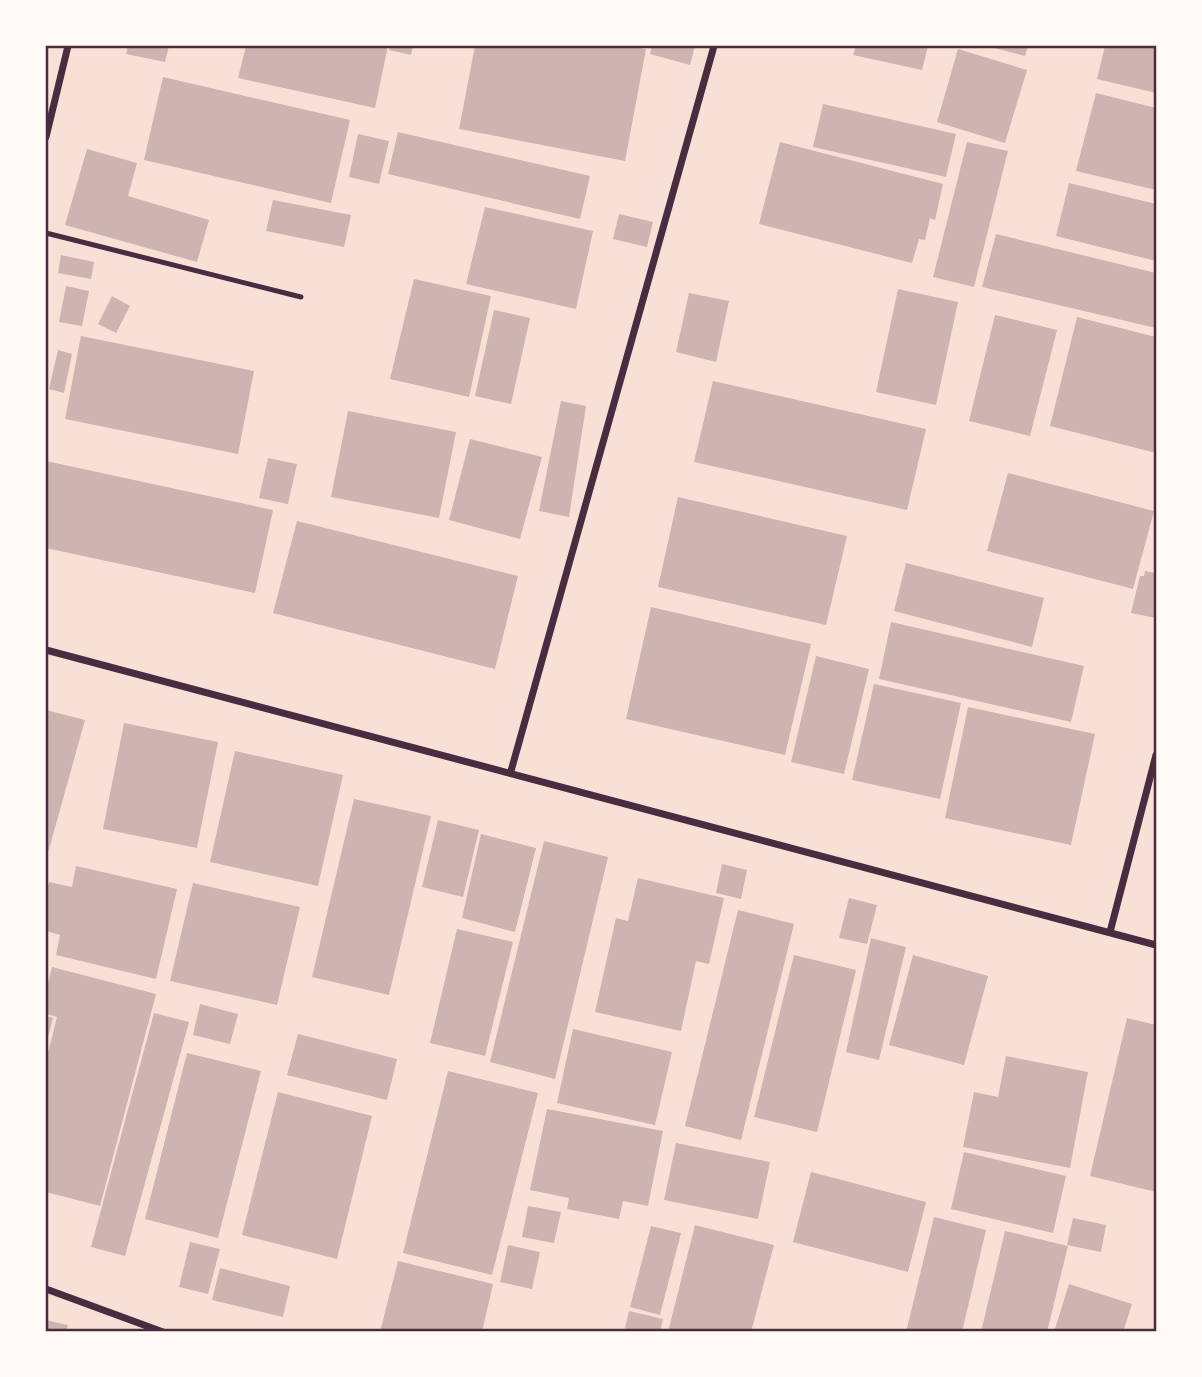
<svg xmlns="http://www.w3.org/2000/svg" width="1202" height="1377" font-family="'Fira Sans',sans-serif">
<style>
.building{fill:#ccb4b1}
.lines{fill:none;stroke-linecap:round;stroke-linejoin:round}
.service{stroke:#4a2c40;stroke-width:5}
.minor{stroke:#4a2c40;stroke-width:7}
.neatline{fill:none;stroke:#4a2c40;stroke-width:2.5}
</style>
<rect width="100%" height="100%" fill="#f7e1d7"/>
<!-- building -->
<g class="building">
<path d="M128 46H169L165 62 126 54Z"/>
<path d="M246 46H388L375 108 238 78Z"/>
<path d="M390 46H413L411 55 389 50Z"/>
<path d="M475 46H629L646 49 625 161 459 129Z"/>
<path d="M652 46H695L690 65 650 54Z"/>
<path d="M856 46H928L922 70 853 55Z"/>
<path d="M987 46H1028L1025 56Z"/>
<path d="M1105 46H1156V93L1097 79Z"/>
<path d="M958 49 1027 70 1005 143 937 122Z"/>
<path d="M163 77 350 120 331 203 144 160Z"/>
<path d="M1096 93 1156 108V190L1076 171Z"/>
<path d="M823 104 956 134 946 177 813 147Z"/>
<path d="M398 132 590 176 580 219 388 174Z"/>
<path d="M358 134 389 141 379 184 349 177Z"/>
<path d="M780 142 943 184 935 220 930 218 925 240 919 239 912 263 759 224Z"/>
<path d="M967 142 1008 151 974 287 933 277Z"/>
<path d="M87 149 137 163 128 196 209 220 197 262 65 225Z"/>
<path d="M1069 183 1156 204V261L1056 236Z"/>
<path d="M273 200 351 215 344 247 266 231Z"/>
<path d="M485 207 593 231 576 309 466 284Z"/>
<path d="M619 214 653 222 647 247 613 239Z"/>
<path d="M996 234 1156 273V328L982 287Z"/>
<path d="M61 255 94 262 91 279 58 273Z"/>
<path d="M414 279 491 296 469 397 390 379Z"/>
<path d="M66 286 89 291 82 326 59 322Z"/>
<path d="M898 289 958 302 936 405 876 392Z"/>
<path d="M689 293 729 301 716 362 676 352Z"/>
<path d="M112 296 130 306 116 333 98 324Z"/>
<path d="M494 310 530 318 511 404 475 396Z"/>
<path d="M995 315 1057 330 1030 436 969 421Z"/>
<path d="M1077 317 1156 337V453L1050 426Z"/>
<path d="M81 336 254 371 238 454 65 419Z"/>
<path d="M58 350 72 354 64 393 49 389Z"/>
<path d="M713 381 926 429 907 510 694 462Z"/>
<path d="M561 401 586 406 569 517 539 511Z"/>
<path d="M348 411 456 432 439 518 331 497Z"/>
<path d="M470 439 542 457 520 539 449 520Z"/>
<path d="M268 458 297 464 288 504 259 498Z"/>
<path d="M46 461 273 510 255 593 46 548Z"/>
<path d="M1008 473 1154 511 1133 589 987 551Z"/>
<path d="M678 497 847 536 826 625 658 587Z"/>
<path d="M297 521 518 576 495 669 273 613Z"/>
<path d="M906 563 1044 598 1032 647 894 611Z"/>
<path d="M1145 571 1156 573V618L1131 613 1140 576H1144Z"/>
<path d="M651 607 811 644 785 755 626 719Z"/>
<path d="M891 622 1084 666 1071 722 879 679Z"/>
<path d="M816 656 869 669 844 774 791 762Z"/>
<path d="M874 684 961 703 940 799 852 780Z"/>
<path d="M968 707 1095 734 1071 845 945 818Z"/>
<path d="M46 710 85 720 46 860Z"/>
<path d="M124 723 218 742 197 848 103 829Z"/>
<path d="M235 751 343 775 318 886 210 862Z"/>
<path d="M354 799 431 816 389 995 312 977Z"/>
<path d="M438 820 479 830 463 897 422 887Z"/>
<path d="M481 834 536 848 515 932 462 918Z"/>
<path d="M544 841 608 857 555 1079 490 1062Z"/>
<path d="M722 864 747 870 741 899 716 893Z"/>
<path d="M76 866 177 889 156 979 56 955 60 935 46 931V895L49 882 72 887Z"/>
<path d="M638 878 724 898 709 964 696 961 681 1031 595 1012 616 918 628 921Z"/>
<path d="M193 883 300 907 277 1005 170 981Z"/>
<path d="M849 898 877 905 867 944 839 938Z"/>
<path d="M738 910 794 924 741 1140 685 1126Z"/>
<path d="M457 929 513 942 485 1056 430 1043Z"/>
<path d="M871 938 906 947 879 1060 846 1052Z"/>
<path d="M794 955 856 970 817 1132 754 1117Z"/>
<path d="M913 955 988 976 964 1065 889 1045Z"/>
<path d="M52 967 156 994 100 1206 46 1192V1061L57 1017 46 1014V991Z"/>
<path d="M200 1004 238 1014 230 1044 193 1035Z"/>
<path d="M154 1013 189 1022 125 1256 91 1247Z"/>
<path d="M46 1016 53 1018 46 1045Z"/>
<path d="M1127 1018 1156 1025V1192L1090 1176Z"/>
<path d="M573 1029 672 1052 655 1125 557 1103Z"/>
<path d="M298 1034 397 1059 387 1100 287 1075Z"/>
<path d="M187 1053 261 1071 218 1238 145 1219Z"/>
<path d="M1006 1056 1088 1072 1070 1168 963 1147 974 1092 998 1097Z"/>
<path d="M448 1071 538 1093 492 1275 403 1253Z"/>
<path d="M278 1092 372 1116 337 1259 242 1235Z"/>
<path d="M547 1109 663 1131 648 1206 623 1201 619 1219 567 1209 569 1198 530 1190Z"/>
<path d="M676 1143 770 1162 758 1219 664 1200Z"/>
<path d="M964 1152 1066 1176 1053 1233 951 1209Z"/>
<path d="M811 1172 926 1202 908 1272 793 1242Z"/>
<path d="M528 1206 561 1212 554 1243 522 1237Z"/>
<path d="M934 1217 986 1230 962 1332H906Z"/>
<path d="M1073 1218 1106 1225 1101 1252 1067 1245Z"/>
<path d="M695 1225 774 1245 751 1332H668Z"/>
<path d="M651 1226 681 1233 660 1315 630 1307Z"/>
<path d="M1005 1231 1068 1246 1047 1332H981Z"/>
<path d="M190 1242 220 1249 208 1294 179 1287Z"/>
<path d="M508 1245 540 1252 532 1289 500 1282Z"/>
<path d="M398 1261 493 1284 482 1332H380Z"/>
<path d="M220 1268 290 1286 283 1317 212 1300Z"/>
<path d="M1069 1284 1132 1304 1123 1332H1054Z"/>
<path d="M629 1311 663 1319 660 1332H624Z"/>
<path d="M46 1320 68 1325 66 1332H46Z"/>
</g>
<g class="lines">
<!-- service -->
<path class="service" d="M46 233 301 297"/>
<!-- minor -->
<g class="minor">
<path d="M46 137 68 46"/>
<path d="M46 650 1156 945"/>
<path d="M511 771 714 46"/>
<path d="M1110 932 1156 755"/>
<path d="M46 1289 163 1332"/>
</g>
</g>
<!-- border -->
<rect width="1202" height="1377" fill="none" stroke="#fffaf5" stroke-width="94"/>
<rect x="47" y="47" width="1108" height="1283" class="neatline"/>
</svg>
